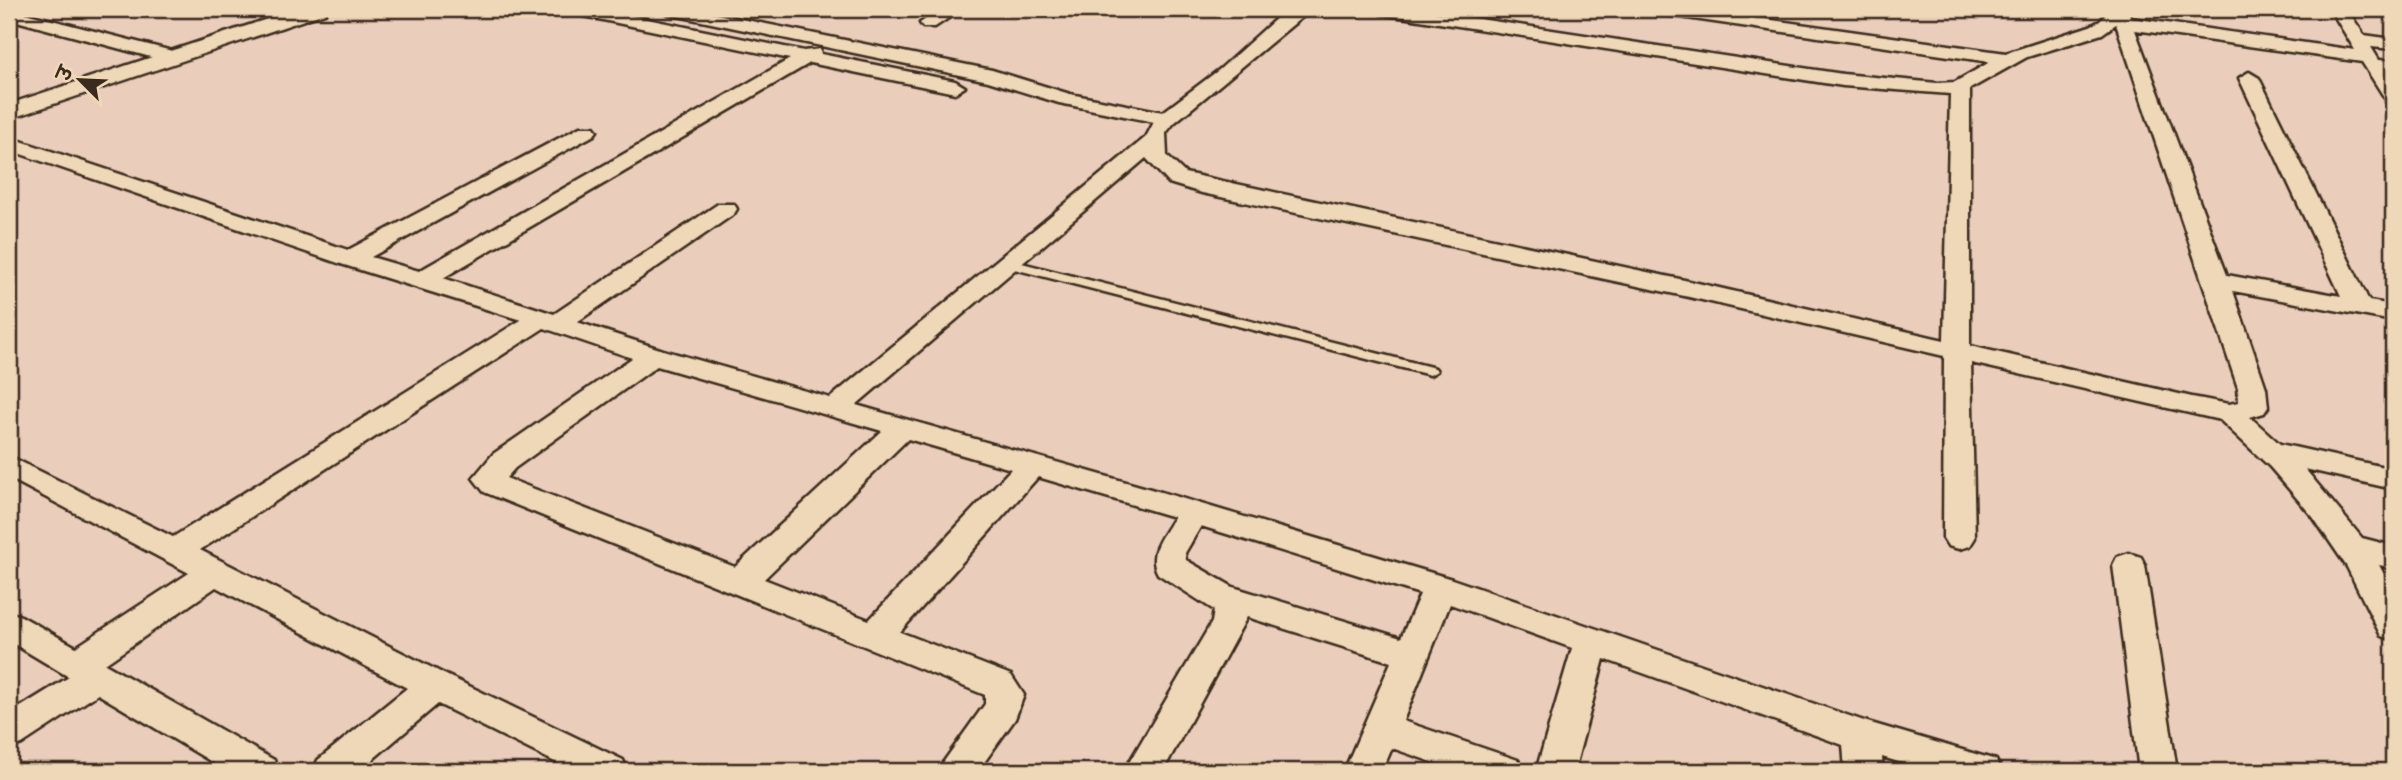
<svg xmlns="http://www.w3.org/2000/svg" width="2402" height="780" font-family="'Gochi Hand','Playpen Sans Deva',sans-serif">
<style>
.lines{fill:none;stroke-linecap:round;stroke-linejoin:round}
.service-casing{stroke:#3b2a1e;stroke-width:5}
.minor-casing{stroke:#3b2a1e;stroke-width:5}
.tertiary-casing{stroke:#3b2a1e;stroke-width:5}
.service{fill:#efd8b8;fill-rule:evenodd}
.minor{fill:#efd8b8;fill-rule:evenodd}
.tertiary{fill:#efd8b8;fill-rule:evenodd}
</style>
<rect width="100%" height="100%" fill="#eacebb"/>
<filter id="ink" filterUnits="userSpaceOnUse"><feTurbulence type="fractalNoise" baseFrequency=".0143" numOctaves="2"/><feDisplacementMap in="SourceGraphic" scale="14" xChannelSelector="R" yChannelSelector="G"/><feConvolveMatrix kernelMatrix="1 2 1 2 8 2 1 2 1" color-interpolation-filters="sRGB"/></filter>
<g filter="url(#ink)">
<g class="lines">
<!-- service casing -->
<g class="service-casing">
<path id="service" d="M1006 259 1435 368 1437 371 1430 375 1002 266 1000 263Z"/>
</g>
<!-- minor casing -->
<g class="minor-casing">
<g id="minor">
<path d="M9 9 180 53 182 57 173 63 9 19Z"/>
<path d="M566 9H598L804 51 820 49 821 54 955 81 965 87 955 93 810 63 443 278 554 314 718 204H734L737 209 734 214 577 322 663 350 830 398 1146 137 1154 122 1059 103 988 81 668 14 660 9H692L992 70 1070 94 1163 112 1220 69 1281 14 1291 9H1312L1174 123 1166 133 1167 156 1185 173 1689 281 1944 340 1950 94 1843 86 1381 14 1372 9H1413L1843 74 1937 83 1955 82 1990 62 1659 14 1650 9H1693L2006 53 2090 26 2100 21 2110 9H2127L2131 18 2355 50 2330 9H2347L2364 35 2393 39V49L2371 47 2379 60 2393 61V73L2387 72 2393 81V102L2386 100 2362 62 2135 30 2227 275 2341 296 2239 78 2249 72 2259 78 2369 301 2393 305V321L2233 291 2266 388 2268 407 2264 413 2250 417 2280 444 2393 469V489L2305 469 2362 538 2393 546V568L2379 565 2393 591V640L2381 636 2347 567 2313 517 2270 467 2220 420 1971 363 1975 538 1970 546 1959 549 1948 546 1943 538 1944 356 1689 297 1202 193 1169 183 1146 158 856 405 1161 492 1452 579 1864 721 1996 760 2001 771H1929L1882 757 1883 771H1845L1843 745 1604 659 1574 771H1536L1572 648 1450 604 1403 721 1518 760 1523 771H1458L1392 748 1382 771H1344L1391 662 1247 617 1163 771H1124L1212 622 1214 610 1158 574C1146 553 1163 536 1174 517L1038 477 900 632 1011 675 1024 695 1015 719 978 771H937L985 704V695L484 492 473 478 493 454 632 358 544 328 200 550 448 676 623 760 628 771H573L438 704 359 771H313L318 760 407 688 216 587 105 664 274 760 279 771H227L98 694 22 744 9 748V714L69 677 9 641V612L21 616 76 647 189 573 9 478V456L173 537 521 320 341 264 9 150V137L348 250 580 127H594L597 131 594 135 371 257 419 271 790 59 574 14ZM2116 24 2238 388 2239 402 2229 404 2192 397 1970 346V89L2027 57 2102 34ZM657 366 882 431 735 567 506 478 515 468ZM908 439 1011 469 869 620 764 579ZM1201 526 1420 594 1401 638 1233 587 1186 560 1185 553Z"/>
<path d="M941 9H962L935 27H923L920 23Z"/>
<path d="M2129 553 2141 557 2145 565 2177 771H2139L2113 565 2117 557Z"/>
</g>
</g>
<!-- tertiary casing -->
<g class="tertiary-casing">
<path id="tertiary" d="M298 9H328L325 13 9 119V104Z"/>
</g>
<!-- service -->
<use href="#service" class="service"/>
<!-- minor -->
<use href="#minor" class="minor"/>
<!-- tertiary -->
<use href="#tertiary" class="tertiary"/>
</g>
</g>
<!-- margin -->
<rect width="2402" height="780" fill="none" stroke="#efd8b8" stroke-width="35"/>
<rect x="18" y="18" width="2367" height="745" fill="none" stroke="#3b2a1e" stroke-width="2.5" filter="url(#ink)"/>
<!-- north arrow -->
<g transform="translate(80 80) rotate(294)" stroke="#efd8b8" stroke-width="5" paint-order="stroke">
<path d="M0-5L12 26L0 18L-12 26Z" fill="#3b2a1e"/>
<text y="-10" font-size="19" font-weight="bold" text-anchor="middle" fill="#3b2a1e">उ</text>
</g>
</svg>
